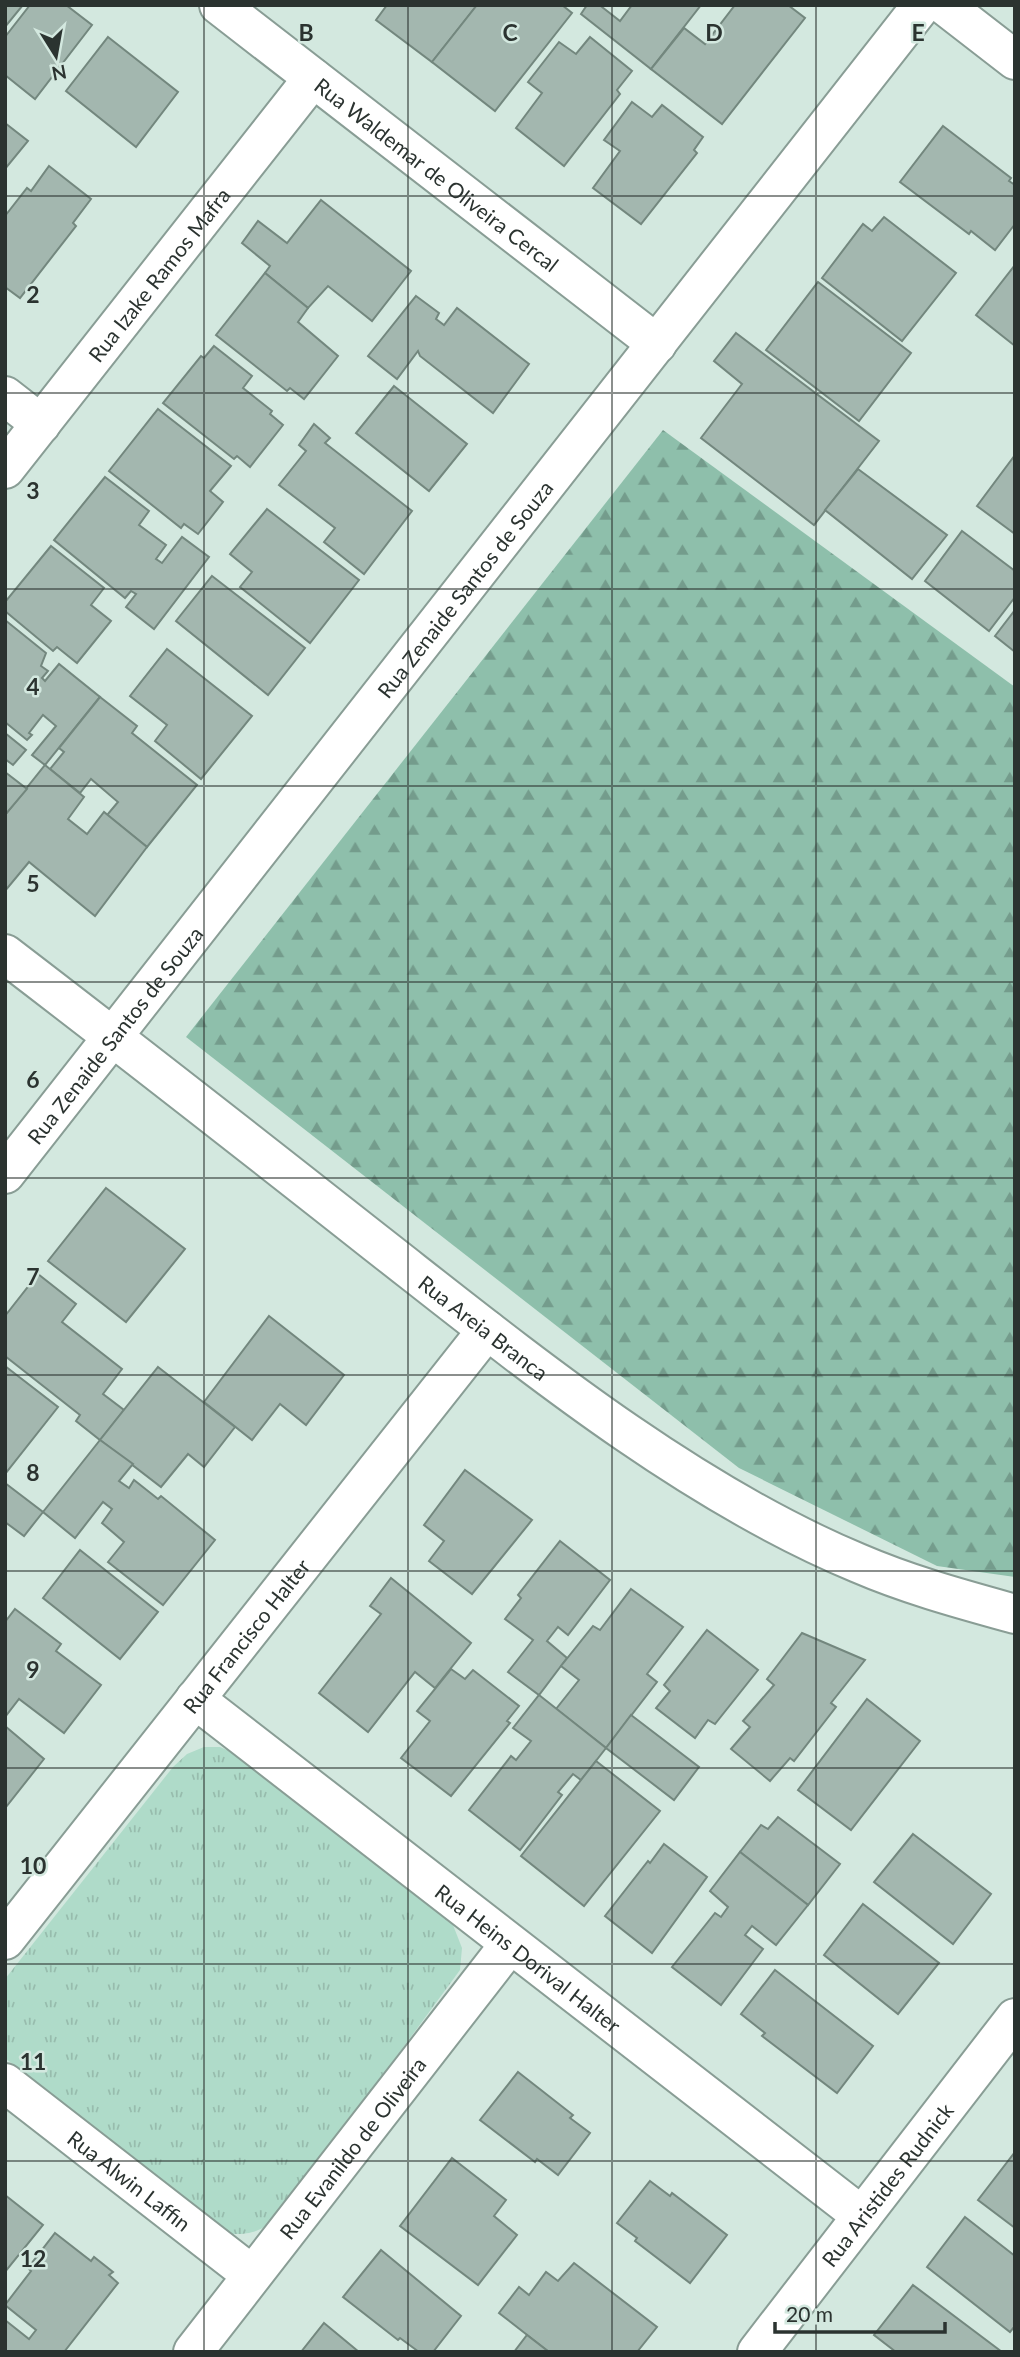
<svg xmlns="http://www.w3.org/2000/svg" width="1020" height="2357" font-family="Lato,sans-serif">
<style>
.grass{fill:url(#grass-tufts)}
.forest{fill:url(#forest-firs)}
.building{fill:#a3b7af;stroke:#73877e;stroke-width:2}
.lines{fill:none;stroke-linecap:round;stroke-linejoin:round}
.minor-casing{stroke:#899d95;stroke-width:42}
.tertiary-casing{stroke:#899d95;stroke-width:42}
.minor{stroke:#fff;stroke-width:38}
.tertiary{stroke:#fff;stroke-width:38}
.grid{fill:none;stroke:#2b3330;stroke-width:2;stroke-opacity:0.55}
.labels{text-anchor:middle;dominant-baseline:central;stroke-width:5;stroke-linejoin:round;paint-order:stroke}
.street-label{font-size:21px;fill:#2b3330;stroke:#d3e8df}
.grid-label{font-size:23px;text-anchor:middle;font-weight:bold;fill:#2b3330;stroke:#d3e8df;stroke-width:5;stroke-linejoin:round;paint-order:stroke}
</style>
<defs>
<pattern id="grass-tufts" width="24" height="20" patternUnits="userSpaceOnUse" patternTransform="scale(1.75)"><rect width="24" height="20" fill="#afdbc9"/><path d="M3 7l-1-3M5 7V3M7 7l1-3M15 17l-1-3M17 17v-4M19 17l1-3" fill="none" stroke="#97bcad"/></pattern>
<pattern id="forest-firs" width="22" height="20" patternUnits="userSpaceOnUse" patternTransform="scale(1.75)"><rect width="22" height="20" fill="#8ebfab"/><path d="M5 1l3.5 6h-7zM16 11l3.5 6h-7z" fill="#749c8c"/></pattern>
</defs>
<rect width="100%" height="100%" fill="#d3e8df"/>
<!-- grass -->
<path class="grass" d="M204 1747H220L234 1753 453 1925 462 1948 460 1970 283 2211C264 2229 257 2235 229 2234L5 2058V1979L173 1767 187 1754Z"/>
<!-- forest -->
<path class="forest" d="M663 430 1015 687V1577L937 1566 739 1468 186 1037Z"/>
<!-- building -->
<g class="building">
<path d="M5 5H23L5 27Z"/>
<path d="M30 5H66L92 25 35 99 5 75V37Z"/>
<path d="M387 5H477L432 62 376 20Z"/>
<path d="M477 5H562L572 13 495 111 432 62Z"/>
<path d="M587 5H603L602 7 620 21 632 5H701L651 69 581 14Z"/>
<path d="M735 5H788L805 18 722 124 651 69 684 28 705 44Z"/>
<path d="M108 37 178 92 136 147 66 91Z"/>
<path d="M590 37 632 71 617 90 620 94 564 166 516 128 542 93 528 82 559 42 576 54Z"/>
<path d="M632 102 652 117 662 105 703 137 694 150 697 153 641 224 593 188 620 151 604 140Z"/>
<path d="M5 123 28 141 5 169Z"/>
<path d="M943 126 1011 178 1009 181 1015 185V224L995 250 971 231 969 234 900 182Z"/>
<path d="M49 166 91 199 73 223 76 226 20 298 5 287V216L27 188 31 191Z"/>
<path d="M321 200 411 271 372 321 328 286 308 308 265 273 270 266 242 243 258 221 287 243Z"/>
<path d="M884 217 956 273 902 341 822 278 863 224 872 231Z"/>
<path d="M1015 265V346L976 315Z"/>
<path d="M265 273 308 308 298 322 338 356 304 399 290 388 287 391 216 335Z"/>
<path d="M818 282 911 353 859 421 766 350Z"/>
<path d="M416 296 439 313 436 319 444 325 457 308 529 364 493 413 420 356 418 351 397 379 368 356Z"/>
<path d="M736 333 879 441 814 525 701 438 742 384 714 361Z"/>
<path d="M214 346 252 376 243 388 272 411 270 414 283 425 250 467 237 456 234 459 163 403 201 356 204 358Z"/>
<path d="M394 386 467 444 429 491 356 433Z"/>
<path d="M158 409 231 466 210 491 223 502 198 534 184 524 181 528 109 471Z"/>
<path d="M314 424 330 438 325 443 412 511 364 574 324 542 335 528 279 485 306 451 299 445Z"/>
<path d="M1015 455V534L977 506Z"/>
<path d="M858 469 947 535 912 579 825 510Z"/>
<path d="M105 477 149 511 139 525 166 545 156 559 162 563 182 537 209 557 154 629 126 607 136 594 131 591 125 598 54 540Z"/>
<path d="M267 509 359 580 310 643 240 587 252 572 230 554Z"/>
<path d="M962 531 1015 571V597L989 631 925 581Z"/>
<path d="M51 546 104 588 91 605 111 621 77 663 57 647 53 651 5 611V602Z"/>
<path d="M212 576 305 648 268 695 176 621Z"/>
<path d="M1015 610V652L995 636Z"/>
<path d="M5 620 46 653 41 666 48 671 42 678 45 681 59 664 100 697 45 765 32 755 56 726 43 715 29 733 32 735 27 740 5 722Z"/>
<path d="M167 649 252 716 201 779 155 741 167 725 130 696Z"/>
<path d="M100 697 137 726 132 733 197 785 147 847 107 815 118 802 91 779 80 793 50 769 64 752 59 748Z"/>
<path d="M5 733 26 750 13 765 5 759Z"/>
<path d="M45 765 84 797 68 819 87 834 104 812 147 847 95 916 29 862 5 891V815Z"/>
<path d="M5 772 27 789 5 815Z"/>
<path d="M106 1188 185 1249 126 1322 48 1261Z"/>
<path d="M38 1274 76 1304 62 1322 122 1369 103 1394 124 1410 100 1440 76 1421 80 1415 5 1356V1316Z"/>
<path d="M269 1316 344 1375 306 1425 280 1404 252 1440 204 1402Z"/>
<path d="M5 1366 58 1407 5 1474Z"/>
<path d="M158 1367 235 1427 204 1467 188 1454 161 1487 100 1440Z"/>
<path d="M100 1440 133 1464 119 1481 129 1488 134 1480 158 1499 161 1496 215 1540 163 1605 108 1562 124 1542 102 1523 112 1509 103 1502 75 1538 43 1512Z"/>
<path d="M465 1470 532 1520 472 1594 429 1561 444 1541 424 1525Z"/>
<path d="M5 1483 43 1512 24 1536 5 1522Z"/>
<path d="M560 1541 610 1580 568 1635 558 1627 547 1641 567 1658 539 1695 508 1672 533 1640 505 1619 521 1598 518 1595Z"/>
<path d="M80 1550 158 1612 120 1659 43 1598Z"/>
<path d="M391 1578 471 1643 435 1688 415 1672 368 1732 319 1693 381 1614 370 1606Z"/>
<path d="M631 1589 683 1627 647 1674 657 1682 606 1748 556 1709 579 1680 561 1666 593 1626 600 1630Z"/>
<path d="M15 1609 61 1644 56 1651 101 1685 64 1733 19 1699 5 1717V1622Z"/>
<path d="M707 1630 758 1670 715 1724 708 1720 695 1738 656 1708 670 1691 664 1685Z"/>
<path d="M802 1633 865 1660 831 1703 836 1707 794 1761 790 1758 770 1781 731 1749 750 1727 743 1721 774 1685 767 1679Z"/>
<path d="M451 1669 465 1679 473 1670 519 1706 507 1721 510 1723 451 1796 401 1758 430 1721 417 1711Z"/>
<path d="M539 1695 606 1748 581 1780 573 1774 558 1792 562 1795 520 1850 469 1810 511 1756 516 1760 531 1741 513 1728Z"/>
<path d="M867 1699 920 1741 851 1830 798 1790Z"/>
<path d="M631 1715 699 1767 674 1800 606 1748Z"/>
<path d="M5 1726 44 1759 6 1807 5 1806Z"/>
<path d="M596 1761 660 1811 584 1906 521 1856Z"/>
<path d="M778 1817 840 1864 808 1905 740 1852 761 1825 768 1829Z"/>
<path d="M913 1834 991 1894 953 1944 874 1882Z"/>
<path d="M664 1844 707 1877 652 1953 605 1916 648 1861 650 1863Z"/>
<path d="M740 1852 808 1905 776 1945 752 1926 745 1935 763 1949 721 2005 672 1967 715 1913 721 1917 728 1907 710 1891Z"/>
<path d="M863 1904 939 1963 898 2014 824 1955Z"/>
<path d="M775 1970 873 2046 837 2093 762 2036 765 2033 741 2014Z"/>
<path d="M518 2072 573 2115 570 2118 590 2133 558 2175 537 2159 535 2162 480 2120Z"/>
<path d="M1015 2152V2228L978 2200Z"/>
<path d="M452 2158 506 2200 494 2216 517 2235 478 2285 400 2226Z"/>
<path d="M650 2181 670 2196 672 2193 727 2235 690 2283 635 2241 637 2238 617 2223Z"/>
<path d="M5 2195 43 2225 5 2272Z"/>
<path d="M965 2217 1015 2256V2326L1010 2332 927 2267Z"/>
<path d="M55 2233 91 2261 94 2257 113 2272 109 2275 118 2283 64 2352H5V2320L29 2339 36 2330 5 2305 31 2271 28 2268Z"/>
<path d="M381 2250 461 2316 433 2352H419L400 2338 398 2340 343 2297Z"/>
<path d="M574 2263 657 2327 637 2352H549L499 2313 519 2287 529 2295 546 2272 558 2281Z"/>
<path d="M913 2285 1002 2352H896L874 2335Z"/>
<path d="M324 2323 359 2352H301Z"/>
<path d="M527 2335 549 2352H514Z"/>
</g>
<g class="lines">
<!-- minor casing -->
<g class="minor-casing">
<g id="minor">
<path id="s1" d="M219 5 657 344"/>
<path d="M944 5 1015 60"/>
<path d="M5 396 41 424"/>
<path id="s2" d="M5 469 313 78"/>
<path id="s3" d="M5 1174 922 5"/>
<path id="s4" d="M195 1699 862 2216"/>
<path id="s5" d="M5 1940 487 1330"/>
<path id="s6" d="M5 2083 252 2275"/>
<path id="s7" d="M193 2352 510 1944"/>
<path id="s8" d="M757 2352 1015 2018"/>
</g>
</g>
<!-- tertiary casing -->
<g class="tertiary-casing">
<g id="tertiary">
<path id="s9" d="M5 954C129 1049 253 1146 376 1243 523 1358 685 1491 858 1563 909 1585 961 1599 1015 1614"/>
</g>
</g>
<!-- minor -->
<use href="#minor" class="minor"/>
<!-- tertiary -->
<use href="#tertiary" class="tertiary"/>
</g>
<!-- grid -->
<path class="grid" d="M204 5V2352M408 5V2352M612 5V2352M816 5V2352M5 196H1015M5 393H1015M5 589H1015M5 786H1015M5 982H1015M5 1178H1015M5 1375H1015M5 1571H1015M5 1768H1015M5 1964H1015M5 2161H1015"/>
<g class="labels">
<!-- street labels -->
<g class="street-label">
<text stroke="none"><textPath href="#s1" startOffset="276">Rua Waldemar de Oliveira Cercal</textPath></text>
<text stroke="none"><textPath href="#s2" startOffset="248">Rua Izake Ramos Mafra</textPath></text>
<text stroke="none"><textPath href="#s3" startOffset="744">Rua Zenaide Santos de Souza</textPath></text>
<text stroke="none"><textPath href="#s3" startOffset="177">Rua Zenaide Santos de Souza</textPath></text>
<text stroke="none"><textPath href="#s9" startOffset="607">Rua Areia Branca</textPath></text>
<text stroke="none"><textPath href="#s5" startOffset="388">Rua Francisco Halter</textPath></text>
<text stroke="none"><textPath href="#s4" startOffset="422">Rua Heins Dorival Halter</textPath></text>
<text stroke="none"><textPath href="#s7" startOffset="259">Rua Evanildo de Oliveira</textPath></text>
<text stroke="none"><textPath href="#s6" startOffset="158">Rua Alwin Laffin</textPath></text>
<text stroke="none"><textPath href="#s8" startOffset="212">Rua Aristides Rudnick</textPath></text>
</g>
</g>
<g class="grid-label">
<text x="306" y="41">B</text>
<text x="510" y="41">C</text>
<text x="714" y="41">D</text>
<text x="918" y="41">E</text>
<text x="33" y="303">2</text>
<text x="33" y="499">3</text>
<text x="33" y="695">4</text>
<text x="33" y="892">5</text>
<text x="33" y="1088">6</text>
<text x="33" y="1285">7</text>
<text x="33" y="1481">8</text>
<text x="33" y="1678">9</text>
<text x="33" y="1874">10</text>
<text x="33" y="2070">11</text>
<text x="33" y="2267">12</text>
</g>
<!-- border -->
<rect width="1020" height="2357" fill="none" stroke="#2b3330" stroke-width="14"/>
<!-- north arrow -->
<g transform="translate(56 56) rotate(169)" stroke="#d3e8df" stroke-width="5" paint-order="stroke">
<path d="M0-5L12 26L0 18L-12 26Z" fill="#2b3330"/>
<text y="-10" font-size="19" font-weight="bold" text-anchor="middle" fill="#2b3330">N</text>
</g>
<!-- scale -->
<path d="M775 2322v10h170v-10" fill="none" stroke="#2b3330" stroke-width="3.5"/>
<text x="786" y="2322" font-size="21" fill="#2b3330" stroke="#d3e8df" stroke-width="5" paint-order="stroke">20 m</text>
</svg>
